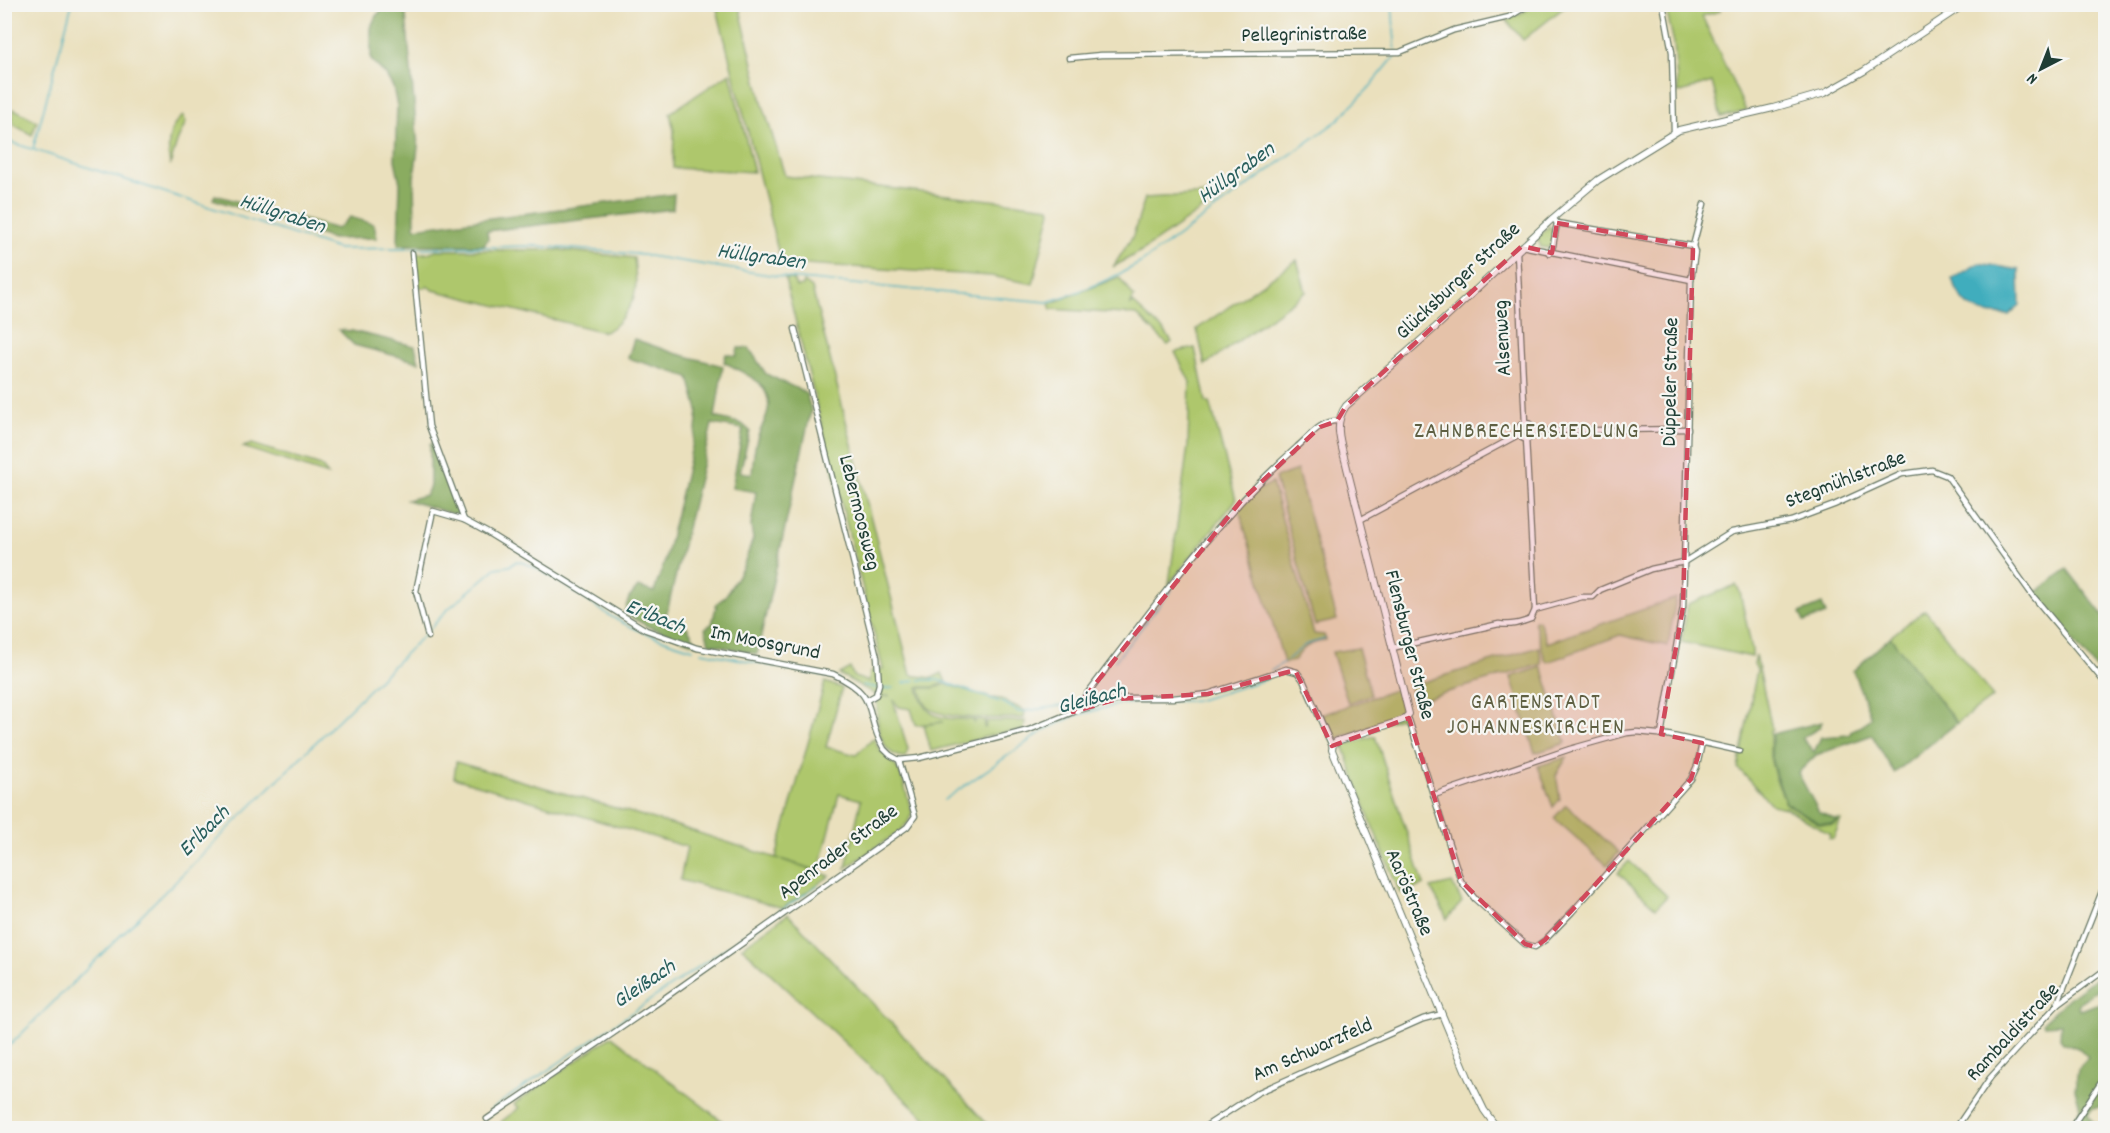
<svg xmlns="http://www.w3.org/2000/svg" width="2110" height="1133" font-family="Dekko,sans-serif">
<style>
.green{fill:#aec76c;stroke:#668250;stroke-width:1.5}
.forest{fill:#8aac60;stroke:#54744a;stroke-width:1.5}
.water{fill:#40adbd;stroke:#307578;stroke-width:1.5}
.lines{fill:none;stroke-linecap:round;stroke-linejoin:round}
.stream{stroke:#40adbd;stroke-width:1.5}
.street-casing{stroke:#667664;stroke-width:7}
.secondary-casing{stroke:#667664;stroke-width:8}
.street{stroke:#fff;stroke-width:4.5}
.secondary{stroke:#fff;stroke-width:6}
.marked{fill:#d1495b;fill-opacity:0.2;stroke:#d1495b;stroke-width:4.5;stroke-dasharray:12 8;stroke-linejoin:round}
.labels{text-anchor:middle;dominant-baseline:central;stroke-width:4.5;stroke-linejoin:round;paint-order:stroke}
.street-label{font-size:21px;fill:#1f3d34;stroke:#f6f6f2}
.water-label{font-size:22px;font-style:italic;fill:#295f5d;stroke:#f6f6f2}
.neighbourhood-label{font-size:22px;letter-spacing:1.5px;fill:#5f6043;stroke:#f6f6f2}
</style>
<rect width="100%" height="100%" fill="#f6f6f2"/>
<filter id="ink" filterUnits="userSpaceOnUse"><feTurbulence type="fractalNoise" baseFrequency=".0167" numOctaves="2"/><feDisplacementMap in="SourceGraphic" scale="12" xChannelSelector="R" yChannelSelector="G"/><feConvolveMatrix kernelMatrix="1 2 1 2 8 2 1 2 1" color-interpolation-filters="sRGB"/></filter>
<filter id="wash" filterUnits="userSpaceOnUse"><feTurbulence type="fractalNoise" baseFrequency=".008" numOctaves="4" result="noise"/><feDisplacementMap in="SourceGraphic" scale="24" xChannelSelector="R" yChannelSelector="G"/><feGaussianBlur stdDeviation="1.35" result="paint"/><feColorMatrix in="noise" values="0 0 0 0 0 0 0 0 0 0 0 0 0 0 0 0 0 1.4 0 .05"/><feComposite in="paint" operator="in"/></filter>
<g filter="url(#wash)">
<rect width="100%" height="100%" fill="#eae0bd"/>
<!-- green -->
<g class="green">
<path d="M716 5H739L762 102 785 176 1050 207 1051 211 1033 284 991 276 805 264 803 266 783 265 780 259Z"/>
<path d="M1533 5H1567L1523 40 1506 20 1527 10Z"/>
<path d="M1665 5H1729L1719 8 1720 11 1702 16 1746 111 1721 117 1712 82 1678 93 1674 43Z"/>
<path d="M730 73 754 172 673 168 674 131 670 113Z"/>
<path d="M14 109 37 121 32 135 14 125 12 118Z"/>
<path d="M183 116 186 122 177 142 170 165C167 147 167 127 183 116Z"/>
<path d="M1226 193 1143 250 1113 267 1133 236 1145 198Z"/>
<path d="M1549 226 1553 231 1552 242 1548 248 1541 247 1537 238Z"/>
<path d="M436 250H560L634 258C635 269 637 282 635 292 633 305 617 328 604 332L433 290 427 286 426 288 419 287 415 254 425 253V254Z"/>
<path d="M1297 260 1306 292 1205 365 1197 329Z"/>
<path d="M1119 277 1134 297 1130 306 1133 303 1165 332 1172 342 1168 345 1137 315 1051 309 1049 304Z"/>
<path d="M785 279H793L796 287 803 286 804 282 812 288 911 675 932 678 942 673 946 682 934 687H918C926 723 943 717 974 720V724L975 720 985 721 984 727 985 728 987 721H1025L1024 730 1001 733 931 751 924 725 943 722 916 725 911 709 899 707 893 700 908 749 906 757C878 758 875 716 878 697L890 696H878L839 674 850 668 854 677 869 682 870 671 883 669Z"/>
<path d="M1195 348 1206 402H1210L1236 500 1169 584 1188 446 1190 382 1175 352Z"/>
<path d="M252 444 321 466 328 475 243 447Z"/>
<path d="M1297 470 1337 620 1315 625 1275 478Z"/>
<path d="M1272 483 1314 634 1324 635 1326 640C1308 644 1304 646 1294 661L1284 663 1238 506 1253 492Z"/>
<path d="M1736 585 1740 592 1752 650V657L1681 642 1688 604Z"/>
<path d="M1676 598 1668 646 1620 635 1548 662 1545 660 1534 621 1539 620 1547 643Z"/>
<path d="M1925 610 1993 697 1957 723 1890 637Z"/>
<path d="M1539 647 1542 664 1414 702 1410 686Z"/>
<path d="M1358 648 1371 695 1348 703 1332 652Z"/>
<path d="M1756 655 1772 729 1770 730V757L1775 777 1786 804 1820 824 1832 825 1838 822V819L1841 820 1833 839 1829 838 1830 834 1786 808 1772 805 1738 768 1757 670 1754 664Z"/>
<path d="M1542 667 1566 743 1535 753 1511 677Z"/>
<path d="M825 682 842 688 826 747 856 755 874 738C881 756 883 751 894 764 904 776 907 798 912 813L908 822 901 830 846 868 861 800 839 794 819 871 777 858 830 876 783 908 680 880 687 847 454 778 456 762 674 825 776 858Z"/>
<path d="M947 684 991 698 1001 699 1025 711 1024 718C1004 718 939 721 927 706 923 702 922 694 920 688H934Z"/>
<path d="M1397 689 1403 717 1334 739 1330 737 1321 715Z"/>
<path d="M1375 736 1424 885 1400 893 1369 818 1343 745Z"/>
<path d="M1567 757 1556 775 1560 799 1553 807 1538 766Z"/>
<path d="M1566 805 1619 852 1607 865 1554 818Z"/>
<path d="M1629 861 1667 896 1656 908 1618 873Z"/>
<path d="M1452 883 1462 902 1447 919 1431 888Z"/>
<path d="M788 914 991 1128H936L742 947Z"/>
<path d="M612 1036 731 1128H498L502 1121 519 1108 514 1104Z"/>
</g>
<!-- forest -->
<g class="forest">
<path d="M387 5H405L418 147 414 178 415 228 674 194 673 209 487 231 488 239 484 245H398L400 183 395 160 397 106 393 87 386 75 371 60V27L376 16Z"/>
<path d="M215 195 337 229 350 217 374 224 377 238 332 239 213 199Z"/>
<path d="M339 330 352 331 415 346 419 362 354 345Z"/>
<path d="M634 339 674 353 723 366 715 417 742 424 750 431 740 472 752 474C753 462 754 447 758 436 765 418 777 404 760 384 758 380 731 366 724 362L726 354 736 356 738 348H749L766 374 806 393 811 410 757 654 709 643 705 628 712 624 717 603 725 597 743 567 753 539 751 526 756 492 732 488 743 429 712 424 665 620 687 627 698 645 647 626 624 613 629 598 638 587 654 592 665 560 696 430 698 410 689 377 628 358Z"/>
<path d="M432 443 460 516 407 500 426 495 430 486V445Z"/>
<path d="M2067 569 2105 618V679L2073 641 2036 593Z"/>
<path d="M1822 604 1826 614 1804 622 1800 613Z"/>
<path d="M1890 637 1957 723 1894 773 1872 735 1816 755 1798 773 1819 812 1838 821 1832 824 1819 823 1786 803 1776 776 1771 757 1772 734 1822 722 1819 728 1802 738 1814 752 1821 737 1849 735 1852 730 1862 726 1871 717 1853 671Z"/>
<path d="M2105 971V984L2080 1002 2078 1008 2080 1010C2090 1008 2096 1001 2105 1005V1106L2092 1108 2088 1114 2091 1120 2097 1124 2096 1128H2062L2077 1114 2080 1108 2075 1089 2078 1069 2088 1057 2080 1049 2063 1042 2060 1038 2061 1024 2044 1025 2043 1022 2071 996Z"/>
</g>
<!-- water -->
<path class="water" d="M1979 263 2019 270 2020 305 2009 315C1976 313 1965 312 1952 279Z"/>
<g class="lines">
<!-- stream -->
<g class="stream">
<path d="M4 140 338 249 537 246 636 254 789 278 1047 302C1080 293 1112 279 1142 262L1337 121 1369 88 1396 55 1392 4"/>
<path d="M33 149 72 4"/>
<path d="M429 630 446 611 496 568 509 566 517 561C545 567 588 603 614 618 638 632 666 641 693 649"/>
<path d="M702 652 839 679"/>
<path d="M1287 660 1305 645 1325 639"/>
<path d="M1115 661 1172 589"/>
<path d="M1271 671 1284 662"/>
<path d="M919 680H938L947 683 1006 704 1019 712 1073 704"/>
<path d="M904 683 915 680"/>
<path d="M862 685 883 689 893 688"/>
<path d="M944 800 1046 729 1074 716 1120 704 1199 700 1267 679"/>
<path d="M4 1051 425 634"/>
<path d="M490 1110 818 885"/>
</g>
</g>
</g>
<g filter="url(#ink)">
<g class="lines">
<!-- street casing -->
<g class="street-casing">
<g id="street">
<path d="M1663 4 1672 52 1674 132"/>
<path d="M1069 58 1101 55 1400 52 1454 30 1509 17 1530 4"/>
<path d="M1553 218 1557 223 1693 246"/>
<path d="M1522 246 1691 280"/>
<path d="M1517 252 1525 423"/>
<path d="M412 253 429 426 464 520"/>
<path d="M1549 253 1553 246 1557 223"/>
<path d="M795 329 877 657 879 684 876 695 867 700"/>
<circle cx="1526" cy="431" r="8"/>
<path d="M1534 431 1688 429"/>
<path d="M1526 438 1535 610"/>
<path d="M1360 520 1520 434"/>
<path d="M428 637 416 591 433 511 464 520 488 533 646 630 697 648 833 674C882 697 862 711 884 749L890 755 899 760 919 758 1029 730 1073 712 1100 704 1127 698H1173L1208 694 1286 669 1297 672 1303 680 1332 746"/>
<path d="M1392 648 1499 624C1511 626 1520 623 1531 619L1535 610 1582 597H1593L1600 590 1651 569 1684 562 1732 532 1791 521 1834 505 1902 474 1932 470 1947 476 2033 596 2106 684"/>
<path d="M1073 712C1144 621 1210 524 1297 447 1309 437 1321 420 1338 421"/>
<path d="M1407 718 1409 720 1461 881 1475 899 1525 944 1535 947 1545 940 1572 912 1691 779 1697 766 1702 743"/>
<path d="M1661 735 1683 607 1691 280 1695 252 1693 246 1704 204"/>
<path d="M1434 795 1570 749 1627 733 1637 732 1668 735 1740 751"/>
<path d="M2057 1005 2106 881"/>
<path d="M487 1119 659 1002 907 827 915 816 899 760"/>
<path d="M1203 1128 1257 1093 1423 1019 1442 1014"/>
<path d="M1956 1128 1990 1078 2057 1005 2106 969"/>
<path d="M2071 1128 2106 1075"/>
</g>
</g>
<!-- secondary casing -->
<g class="secondary-casing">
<path id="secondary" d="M1497 1128 1484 1110 1468 1077 1332 750 1333 744 1337 741 1403 720 1409 714 1347 468C1342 446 1332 425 1346 406L1437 326 1553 218 1598 180 1679 130 1773 108 1825 93 1864 71 1965 4"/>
</g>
<!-- street -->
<use href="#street" class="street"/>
<!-- secondary -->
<use href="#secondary" class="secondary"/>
</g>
</g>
<!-- marked area -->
<path class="marked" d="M1557 223 1693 246 1683 607 1661 734 1702 743 1691 779 1545 940 1535 947 1525 944 1461 881 1409 718 1332 746 1295 670 1208 694 1117 699 1073 712 1240 502 1320 427 1337 421 1346 406 1522 246 1552 253Z"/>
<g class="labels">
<!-- street labels -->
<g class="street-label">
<text transform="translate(1304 36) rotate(-1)">Pellegrinistraße</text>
<text transform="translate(1459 282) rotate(-43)">Glücksburger Straße</text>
<text transform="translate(1504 338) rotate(-93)">Alsenweg</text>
<text transform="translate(1672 382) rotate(-89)">Düppeler Straße</text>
<text transform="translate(1846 481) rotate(-21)">Stegmühlstraße</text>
<text transform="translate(858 513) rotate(76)">Lebermoosweg</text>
<text transform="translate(765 644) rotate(11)">Im Moosgrund</text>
<text transform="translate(1408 645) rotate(76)">Flensburger Straße</text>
<text transform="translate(839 853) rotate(-37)">Apenrader Straße</text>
<text transform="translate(1408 893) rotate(67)">Aaröstraße</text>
<text transform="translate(2014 1033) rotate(-47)">Rambaldistraße</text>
<text transform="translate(1313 1051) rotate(-24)">Am Schwarzfeld</text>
</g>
<!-- water labels -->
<g class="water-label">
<text transform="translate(1237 174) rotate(-36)">Hüllgraben</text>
<text transform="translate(282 215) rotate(18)">Hüllgraben</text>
<text transform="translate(761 258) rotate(8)">Hüllgraben</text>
<text transform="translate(655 618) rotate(22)">Erlbach</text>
<text transform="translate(1092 700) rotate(-15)">Gleißach</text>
<text transform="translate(205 832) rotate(-45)">Erlbach</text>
<text transform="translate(645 985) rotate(-34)">Gleißach</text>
</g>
<!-- neighbourhood labels -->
<g class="neighbourhood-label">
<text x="1527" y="432">ZAHNBRECHERSIEDLUNG</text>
<text x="1536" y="703">GARTENSTADT<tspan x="1536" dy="25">JOHANNESKIRCHEN</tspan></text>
</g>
</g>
<!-- margin -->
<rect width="2110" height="1133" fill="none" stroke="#f6f6f2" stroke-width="24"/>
<!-- north arrow -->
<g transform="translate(2041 69) rotate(222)" stroke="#f6f6f2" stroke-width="4.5" paint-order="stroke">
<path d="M0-4.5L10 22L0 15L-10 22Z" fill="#1f3d34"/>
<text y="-9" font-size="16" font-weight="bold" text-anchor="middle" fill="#1f3d34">N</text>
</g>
</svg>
